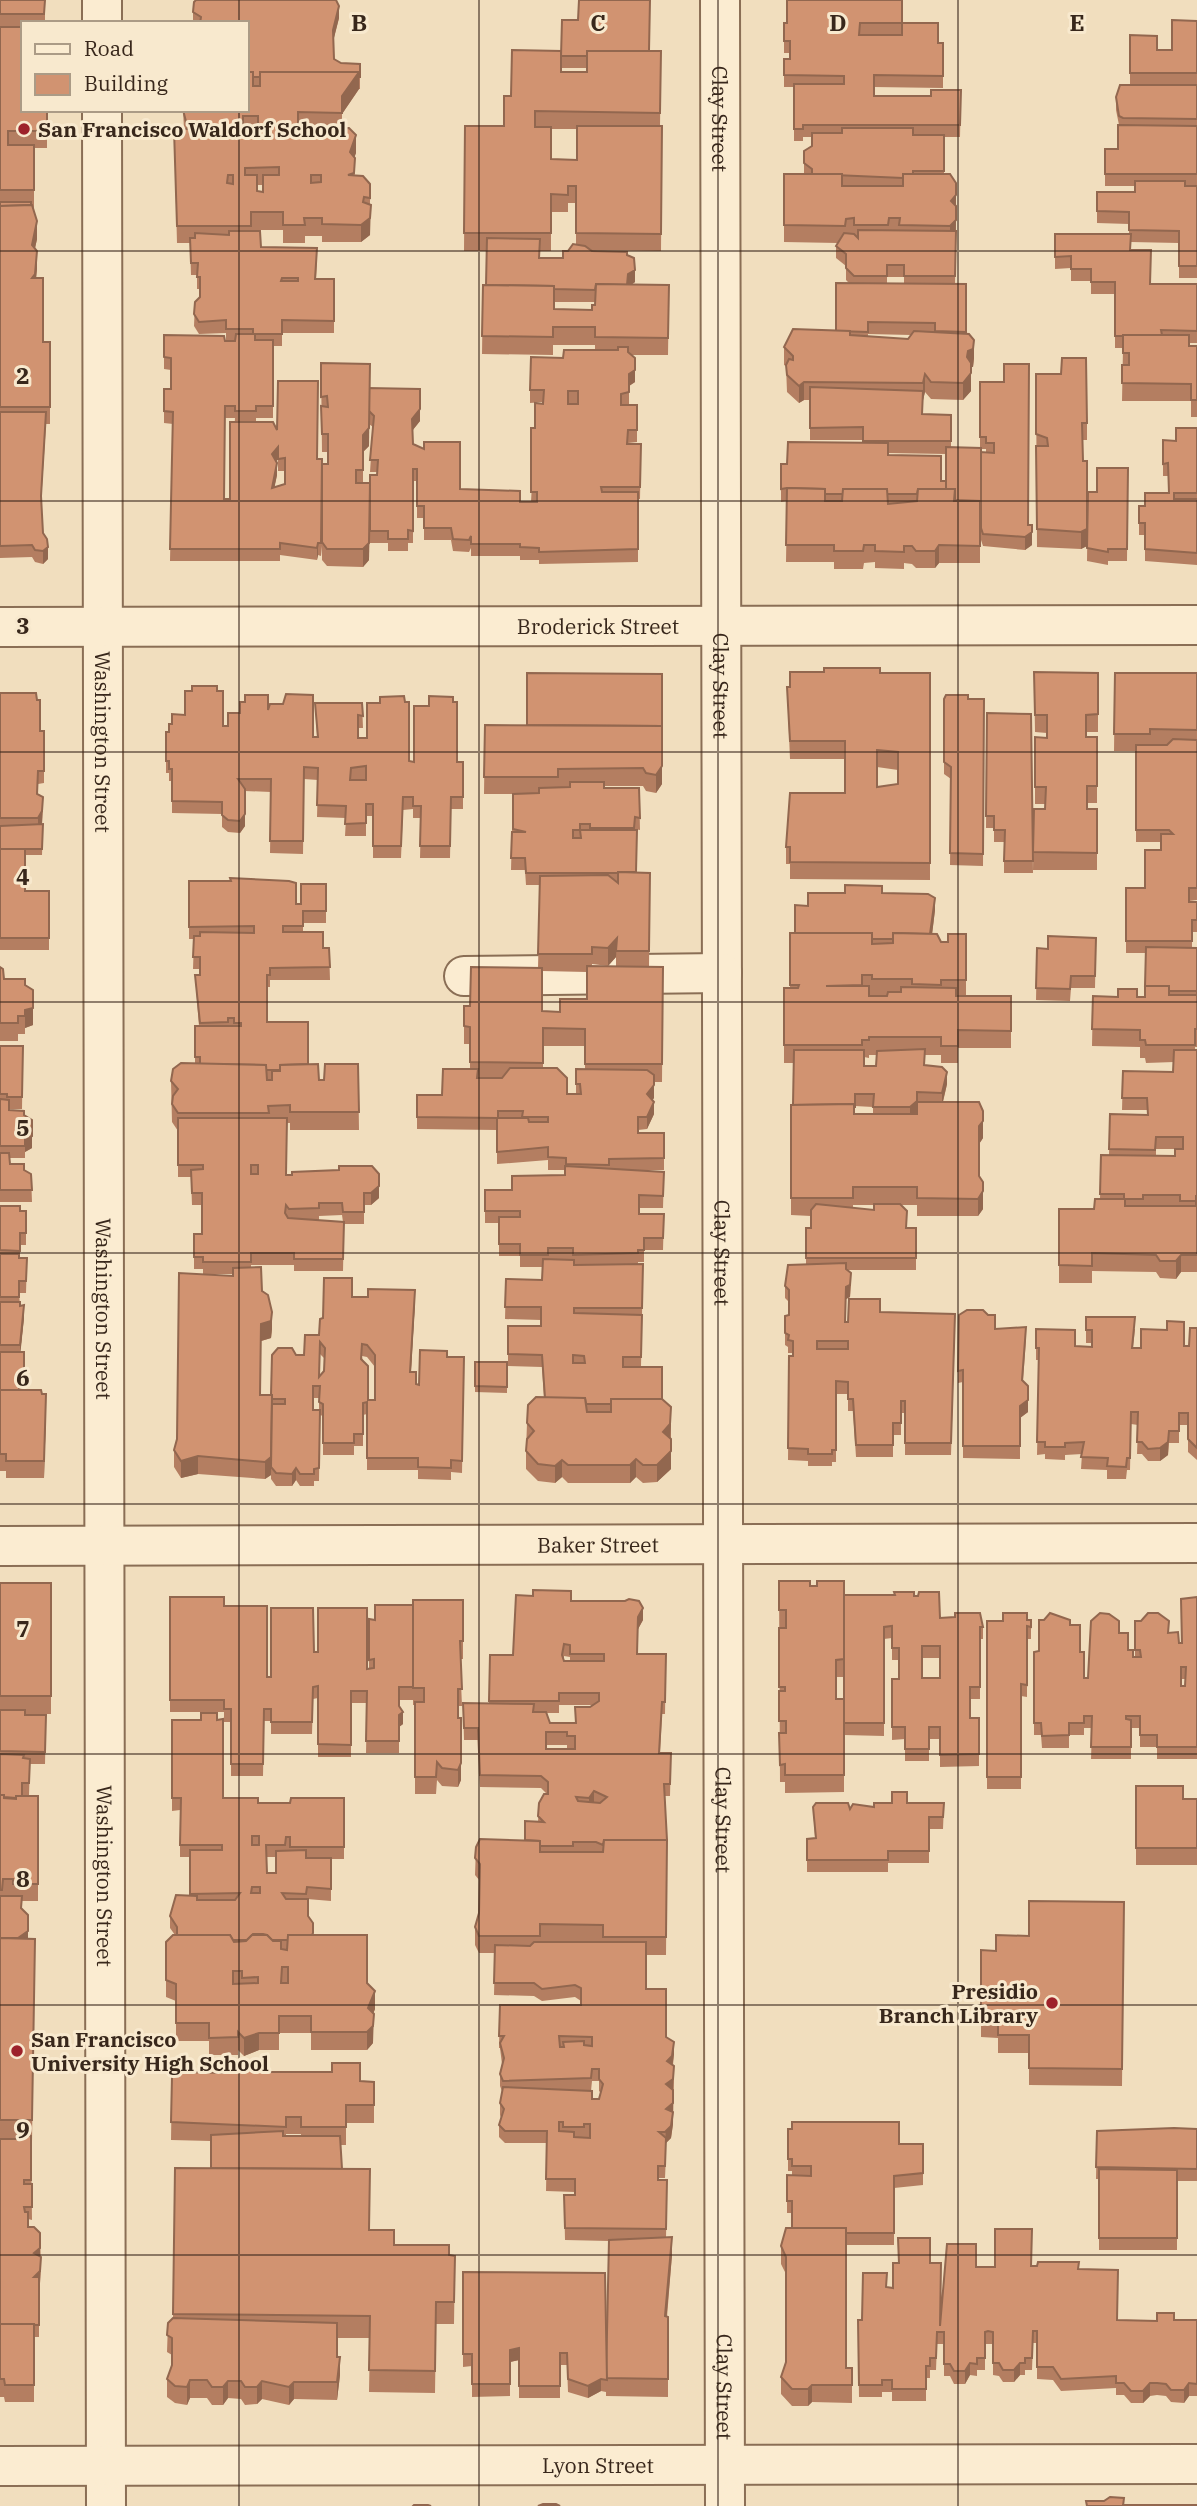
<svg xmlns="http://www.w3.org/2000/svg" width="1197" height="2506" font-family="'IBM Plex Serif',serif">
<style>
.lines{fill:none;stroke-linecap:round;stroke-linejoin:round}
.minor-casing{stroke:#8a6e55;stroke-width:42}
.minor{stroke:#fbecd1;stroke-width:38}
.wall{fill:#b47e61;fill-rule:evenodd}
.shaded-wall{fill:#92674f}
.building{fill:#d19371;stroke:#92674f;stroke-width:2;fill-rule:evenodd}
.grid{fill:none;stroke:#38271b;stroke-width:2;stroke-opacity:0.55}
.poi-dot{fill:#9d222a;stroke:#f8e9ce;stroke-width:2.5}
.labels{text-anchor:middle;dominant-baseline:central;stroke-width:6;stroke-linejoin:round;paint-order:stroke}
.street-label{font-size:21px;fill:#38271b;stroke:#f8e9ce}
.poi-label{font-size:21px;font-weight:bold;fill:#38271b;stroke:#f8e9ce;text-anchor:start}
.grid-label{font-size:23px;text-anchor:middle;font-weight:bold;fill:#38271b;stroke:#f8e9ce;stroke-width:6;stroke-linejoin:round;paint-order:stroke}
</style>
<rect width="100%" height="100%" fill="#f1debe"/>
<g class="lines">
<!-- minor casing -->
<g class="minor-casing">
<g id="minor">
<path d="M102 0V23"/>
<path id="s1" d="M720 0 725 2506"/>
<path id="s2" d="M102 110 106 2506"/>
<path id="s3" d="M0 627 1197 625"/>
<path d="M464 976 722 973"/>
<path id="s4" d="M0 1546 1197 1543"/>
<path id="s5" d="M0 2466 1197 2464"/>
</g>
</g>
<!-- minor -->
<use href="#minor" class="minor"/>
</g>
<!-- wall -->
<g class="wall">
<path d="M0 0H45V23H23V110H47V148H34V208H33L37 239 35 248 37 268 36 278 43 342H50V424H46L41 503 43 533 48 559 43 564 35 562 32 557 0 558Z"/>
<path d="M193 12 339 18 333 41 334 59 341 63 360 64V89H359L342 114V128L356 153 354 157 355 176 370 184V235L361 242H322V236H305V243H283V230H251L261 247 317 260 316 279H334V333H282V346H273V418H256V422L277 430 317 459 322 464H328V452H322L321 363 370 388 420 421 412 431 413 444 460 489 520 502H531L535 428 543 404V402L530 403V390L563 358 595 350V345H553V355L482 354 483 285H486L487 251H464L465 126H504L511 96 512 50 661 51 660 126H662L661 251 591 250 627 255 635 282 631 285H669L668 355H631L635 382 629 386V404L637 405V442L628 443V444H641L640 499H638V562L539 564V560H520V556H471V548L469 552 453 551 451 540H424V518H417V481H413V543H408V551H388V543H370V498L369 560 363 567 327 566 322 560V546L321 556 318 555 317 560 280 555V561H170L173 424 164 423V389H171V370L164 369V335L226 341V333L199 334 194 326 195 302 200 297V289H197V275H191L190 243H177L174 129H184L183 110H247V23H193ZM561 68H587V72H561ZM551 129H577V160L551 159ZM257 185H263V192L257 191ZM568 203H576V244L568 251 563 258H539L540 251H551V212H568ZM554 302H595V305L592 310 554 309ZM225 418H235L230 499H224ZM369 424 373 427 370 472H378L377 475 370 483H363V452L369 446ZM278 459V471H285V484L274 488 277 475 276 461Z"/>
<path d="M1197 21V278H1179V243L1131 242V250L1151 284H1197V343H1189V346H1197V417H1191V401H1122L1123 348H1115V294H1091V281H1071V268L1055 269V234H1129V224L1097 223V192H1135V186H1105V149H1118L1119 125 1116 110V97L1130 85V35L1157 50H1172Z"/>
<path d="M784 23H902L938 43H943V88L874 87V96H931L961 90 960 137H944V174L956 213 955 284H966V334L974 358 973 367H971V391L963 400 931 399 925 392 923 400V414L951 415V447L980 448V382L1032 537V545L1025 550 983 546 981 540 980 507V563H939L935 568H916L912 564 904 563V569L875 568V562L864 563 863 569H834V562H786L787 501 781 502V489L787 464 863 442V440H810V400H804L799 403 787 392 786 366 784 365V347L836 331 849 283 846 280V266L836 258V246L838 243 784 242V174H804V151L812 146V137H803V141H794V87H784V59H790V53H784ZM887 277H904V284H887ZM868 334 911 335 908 339 868 336ZM981 449H986V452L981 496ZM888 453 946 454V489L941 481 888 455Z"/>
<path d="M1036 374 1087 423V440H1082L1083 461H1087V546L1081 549 1037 547Z"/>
<path d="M1197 428V565L1145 561V535H1139V506H1145L1168 493V476H1163V464L1176 441Z"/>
<path d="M1128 468 1127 561H1108V565L1087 561 1088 492H1097Z"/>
<path d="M1034 672 1098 673V732H1086V737H1097V803H1087V809H1097V870H1033L1034 809H1045V804H1035V737L1047 738V733L1035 732Z"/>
<path d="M880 673H930V880L790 879V864H786V847L845 793V759H790L787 687ZM877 767 898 770V784L877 787Z"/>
<path d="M1115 673H1197V900L1189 901V902H1197V932H1192V948H1197V1047H1195V1050H1197V1272H1181L1176 1279 1160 1278 1156 1272 1092 1271V1283H1059V1209H1094L1100 1199 1101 1155H1109L1110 1114 1147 1115V1110H1122L1123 1071 1173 1072 1174 1062 1146 1063 1145 1058H1140V1047L1092 1046 1093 996 1145 997 1146 953H1126V888H1145L1161 850V842H1136V751H1114ZM1156 1149H1175V1156L1156 1155Z"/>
<path d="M662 674V784L656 793 646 791 643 786H604V788H639L640 830 635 829 636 872 650 873 649 967H663L662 1082H654V1098L652 1100 654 1114 647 1129 638 1130V1133H664V1170H638L664 1172 663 1208H639V1214H664L663 1250H644V1262H638V1264H643L641 1367 662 1400 671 1425V1469L657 1482 643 1483 636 1477 630 1483H568L562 1477 555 1483 538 1481 526 1469V1451L527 1423 544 1398 542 1367 508 1366V1326H541V1320L505 1319 506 1279 542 1280 543 1267H520V1256H499V1223H485V1190H512L565 1175V1170H548V1160L497 1164V1130L417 1129V1095H442L470 1069V1044H464V1026L470 1006 538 968 540 885H526L525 870H511L513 794H484L485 725H527ZM616 957V966H592V964L608 966ZM542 971 587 972V999L560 1012 542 1011ZM543 1046H585V1069L576 1084V1094H567L543 1068Z"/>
<path d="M217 691 223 726H228L240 713 268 710 313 737H317L315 703H362L363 728H358V738L409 761 463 762V809H451L450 858H420L421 818H413V809L403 810 401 858H373V816H366V836H345L346 818 317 817 318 780 304 779 303 854 270 853 271 792 245 791V826L240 833 228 832 222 827V814L172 813V781H169V773H166V732H169L172 724Z"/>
<path d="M0 693 40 731H44V783L38 784 37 794 43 809 42 824H43L42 855H25V891H49V950H0Z"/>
<path d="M944 699H984L983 866 950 865 951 779 944 774Z"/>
<path d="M987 713 1031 714 1033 873H1004V842H994V828H986Z"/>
<path d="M189 881 301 904 326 884V923H303V932L323 948H329L330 980H270V987H267V1022L308 1064 319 1080H324L358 1064 359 1130H290V1123H287L286 1175 339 1170 379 1198 371 1205H364V1224H344L343 1271H294V1265H251V1268L262 1291 272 1329 271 1338 261 1341V1395H271L296 1355H304L319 1335 323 1318 352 1297 415 1302 411 1372 416 1384 419 1385 447 1357H464L462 1473 451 1472V1480L418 1479V1470H367V1414L363 1415V1446H354V1455H323V1416L320 1415 319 1481H314V1486H300L296 1480 292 1486H276L271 1479V1475L265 1479 198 1474 181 1478 174 1467V1450L177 1439 203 1274V1269H194V1234H202V1205H192L191 1177H178V1131L172 1122 171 1081 195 1063V1026H199L195 975H200V969H193L194 939H189ZM342 1215 343 1222 319 1220V1216ZM204 1274H233V1276ZM320 1354 325 1359 324 1371 319 1377ZM362 1356 367 1357 375 1367V1400H368ZM313 1398H319V1410H313Z"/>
<path d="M882 893 935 910 932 934 941 942H948L966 934V996H1011V1048H958V1063H941V1055H925L924 1066 947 1084 943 1102 983 1138 979 1144V1176L983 1182V1209L978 1216H917V1205H900L907 1228H916V1270H847L851 1285 850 1297 846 1299 845 1322H848L880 1312 955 1326 951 1455H905V1413H901V1435H893V1457H856L853 1411H848V1394H836V1462H832V1466H808V1461L788 1460 789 1356H793V1353H788V1347L785 1345V1316L789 1315V1302L785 1298V1286L806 1264V1228H811V1216L791 1215V1105H793V1063H784V988H790V933H795L808 906ZM869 1055H877L876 1066H864V1057L869 1058ZM855 1106 873 1107V1114H855ZM853 1205H874V1210L853 1208Z"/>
<path d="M1096 938 1095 988H1071L1070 1001 1036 1000 1037 948 1048 949Z"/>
<path d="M0 967 4 979 25 985 33 990V1025L25 1028V1034H18V1041H0Z"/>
<path d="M0 1046H23L22 1109H9V1110L24 1115 32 1148 25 1152V1158H10V1164L31 1174 32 1202H0Z"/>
<path d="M0 1206 20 1211 26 1233V1245H20V1258H27L26 1293H19L20 1306 24 1318 20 1352H24V1390L42 1394 46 1412 44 1478H6V1471H0Z"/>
<path d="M959 1315 995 1329 1026 1339 1023 1381 1028 1386V1412L1020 1418V1459L963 1458V1382L958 1383Z"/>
<path d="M1197 1328V1460L1188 1452V1425H1179V1443H1169L1168 1455 1160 1461H1148L1142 1454H1137L1138 1425 1131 1424 1130 1470H1127L1126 1479H1107V1470L1081 1469 1082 1454 1065 1455V1460L1045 1459V1454L1037 1455 1039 1360H1036V1348L1092 1347V1343H1086V1330L1135 1329 1133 1348 1189 1346Z"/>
<path d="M475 1362H507V1393L475 1392Z"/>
<path d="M779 1581 810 1586 844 1595 914 1596 940 1618 983 1627V1639H980V1699H970V1718H979V1766L940 1767V1739H929V1761H905V1739L892 1740V1679H899V1660H892V1638L884 1639V1736L844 1735V1792L785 1793V1782H780ZM922 1658H940V1678H922ZM836 1677H844V1699H836Z"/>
<path d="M0 1583H51V1714H25V1715H46L45 1764H30L29 1795H22L38 1796V1901H22V1909L28 1938 35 1939 32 2142H31L32 2220 28 2219V2227L40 2233 41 2269 40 2283 39 2285V2337H34V2402H5L4 2397H0Z"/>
<path d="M170 1597 224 1606 267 1677H271L314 1652 369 1669V1619L375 1620 413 1605 463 1600V1659H460L462 1706H458V1718H461V1780L458 1787 442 1786 437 1780 436 1794H415V1705H413V1700H399V1706L403 1724 399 1727V1753H366L367 1703H351V1757H318V1698L313 1699 312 1734H271V1721H264L263 1776H231V1722H224V1712H170Z"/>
<path d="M1197 1597V1759H1157V1747H1140V1728H1131V1759H1091L1092 1728H1084V1735H1069V1748H1042L1041 1735H1034V1652L1039 1651 1070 1625 1080 1652 1084 1678H1088L1119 1633 1128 1650 1133 1657H1135V1621L1169 1633 1179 1643H1182ZM1181 1679H1185V1686H1181Z"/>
<path d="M571 1601 643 1620 638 1629 637 1654H666L665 1714H662L660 1753H671L670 1796H665L667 1840 666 1955H646V1989L674 2054 673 2065 674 2078 673 2124 671 2138 666 2143 665 2178H658V2180H667L666 2238 672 2255 667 2317H668V2397L606 2396V2392L601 2391 588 2398 568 2392 567 2365H560V2398H519V2360L510 2362V2396L472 2397V2366L463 2367V2272L607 2364 609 2241 565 2240 564 2195H575V2192L546 2191 547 2143H505L499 2137V2125L501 2118 500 2115V2103L502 2091 500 2086V2074L502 2064 500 2048H499L500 2005H581V2001L575 1997 542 2001 534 1996 494 1995 495 1953H479L475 1945V1927L479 1913 480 1881 475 1875 476 1847 525 1840 538 1822 539 1803 547 1794 541 1788 480 1787 478 1740H464L463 1703H489L490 1655H513ZM564 1656 570 1657V1661H564ZM559 1705H593L575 1723H550L547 1713H559ZM546 1745H567V1748H575V1749H546ZM592 2081H599V2091L601 2093 599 2099H592L591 2091Z"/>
<path d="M1031 1620V1639H1027V1697L1021 1696V1789H987V1621Z"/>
<path d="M172 1720 223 1798 258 1803H290L344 1798V1859H331V1901L307 1899 308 1917 313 1935 367 1983 375 2009 373 2014V2043L367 2050H311V2033H279V2050H259L244 2056 238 2050V2055H209V2041H176V2001L166 1997V1942L175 1935 170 1928V1916L190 1896V1857H180V1810L172 1811ZM266 1857H276V1873H267Z"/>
<path d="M1136 1786 1183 1799H1197V1865H1136Z"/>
<path d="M907 1803H944L943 1829H929V1863H888V1872H807V1839L815 1838 813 1807 850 1809Z"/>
<path d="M1124 1902 1122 2086 1029 2085V2053H998V2038L981 2037V1950L996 1951 1029 1936Z"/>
<path d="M255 2072 374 2082V2123H346V2145H340L342 2169 370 2230 394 2245 455 2256 454 2324H436L435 2393 369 2392 370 2338H337V2357L340 2375 337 2400 294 2399 289 2405 262 2399 257 2404 245 2405 241 2399 228 2398 223 2405H212L207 2398H190L187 2405 175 2403 167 2397V2379L172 2365V2355L167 2352 168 2323 173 2318 175 2168H211V2141L171 2140 172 2077ZM286 2134H301V2136H286Z"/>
<path d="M788 2129 899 2144H923V2185L894 2188V2245H846V2368H852V2403L812 2402 808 2406H792L781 2394V2377L786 2362V2274L781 2264V2246L792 2228V2213H787V2175L792 2176V2171H788Z"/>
<path d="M1197 2129V2181H1177V2250H1099V2179H1096L1097 2131Z"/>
<path d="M930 2263 940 2323 976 2267 1032 2266 1079 2269 1117 2320H1197V2396H1189L1184 2403 1171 2402 1166 2396 1157 2395 1150 2396 1143 2403H1131L1124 2395H1116V2388L1061 2391 1053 2380 1037 2379V2343H1033L1032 2370H1025V2375H1020L1014 2382H1003L999 2376 993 2375V2344H985V2370H977V2376L970 2375 965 2384H954L950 2376H944V2344H937L936 2370H930V2378H926V2401H892V2392H882V2397H859L858 2320H862L887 2287 893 2288Z"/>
</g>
<!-- shaded-wall -->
<g class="shaded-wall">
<path d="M339 6V18L333 42V30Z"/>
<path d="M359 72V89L342 114V96Z"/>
<path d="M356 135V153L350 170V152Z"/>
<path d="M956 195V212L951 201Z"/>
<path d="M371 205 370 235 361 242V225Z"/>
<path d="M956 220 955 288 956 238 950 243V226Z"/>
<path d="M37 221V239L32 262V245Z"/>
<path d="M37 251V268L35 291 32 278Z"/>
<path d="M635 270V282L628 287 627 302 628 274Z"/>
<path d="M974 340V358L973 367H971V391L963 400V383L968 351Z"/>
<path d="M370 364 369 446 363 452V435Z"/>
<path d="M635 370V382L629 386V374Z"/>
<path d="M925 374V392L923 400V383Z"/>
<path d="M804 382V400L799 403V386Z"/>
<path d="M420 389V421L412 431V419Z"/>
<path d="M278 447V459L272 466V454Z"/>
<path d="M277 463V475L272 500V488Z"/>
<path d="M370 483 369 560 363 567V549Z"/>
<path d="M1032 525V545L1025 550V537L1028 536Z"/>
<path d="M1087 529V546L1081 549V532Z"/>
<path d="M318 543V555L317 560V548Z"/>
<path d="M939 545V563L935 568V551Z"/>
<path d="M48 547V559L43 564V551Z"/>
<path d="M662 766V784L656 793V775Z"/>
<path d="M245 789V826L240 833V821Z"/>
<path d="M43 797 42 823 38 831V818Z"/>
<path d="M935 898V910L930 951V939Z"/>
<path d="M617 938 616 957 608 966V948Z"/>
<path d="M33 1008V1025L25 1028V1034V1010Z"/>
<path d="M947 1072V1084L942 1105V1093Z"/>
<path d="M654 1085V1098L647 1107V1094Z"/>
<path d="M917 1101V1113L910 1120V1107Z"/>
<path d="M654 1102V1114L647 1129V1117Z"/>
<path d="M983 1111V1138L979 1144V1126Z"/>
<path d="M32 1136V1148L25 1152V1158V1139Z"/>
<path d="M379 1174V1198L371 1205V1193Z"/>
<path d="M983 1191V1209L978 1216V1199Z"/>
<path d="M1181 1255V1272L1176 1279V1261Z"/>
<path d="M851 1273 850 1297 846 1299V1287Z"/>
<path d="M415 1290V1302L410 1384V1372Z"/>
<path d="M24 1305V1318L20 1357V1345Z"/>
<path d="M272 1312V1329L271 1338 261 1341V1324Z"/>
<path d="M46 1394V1412L44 1478V1461Z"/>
<path d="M272 1395 271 1475 265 1479V1462Z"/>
<path d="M1028 1400V1412L1020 1418V1406Z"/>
<path d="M671 1407V1425L670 1441 663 1432Z"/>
<path d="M1169 1431 1168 1455 1160 1461V1448Z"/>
<path d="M671 1439V1469L657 1482V1465Z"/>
<path d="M198 1456V1474L181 1478V1461Z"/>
<path d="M636 1459V1477L630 1483V1465Z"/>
<path d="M562 1460V1477L555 1483V1466Z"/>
<path d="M296 1468V1480L292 1486V1474Z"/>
<path d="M643 1608V1620L638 1629V1617Z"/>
<path d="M403 1712V1724L399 1727V1715Z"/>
<path d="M461 1763V1780L458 1787V1770Z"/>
<path d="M594 1791V1803L589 1810V1798Z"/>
<path d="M28 1915V1943L18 1938Z"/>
<path d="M375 1991V2009L368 2026V2008Z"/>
<path d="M374 2014 373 2043 367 2050V2032Z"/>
<path d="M259 2033V2050L244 2056V2038Z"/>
<path d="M674 2042V2054L672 2068 667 2061Z"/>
<path d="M674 2066 673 2091 666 2084Z"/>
<path d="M673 2103V2124L671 2138 666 2143 665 2178 666 2109Z"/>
<path d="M672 2237V2255L665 2334V2316Z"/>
<path d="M40 2248V2260L34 2253Z"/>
<path d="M41 2257 40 2283 34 2289V2277Z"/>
<path d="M519 2348V2360L510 2362V2396V2350Z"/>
<path d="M340 2357V2375L337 2400V2382Z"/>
<path d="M970 2363V2375L965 2384V2371Z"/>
<path d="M1020 2363V2375L1014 2382V2370Z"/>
<path d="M601 2379V2391L588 2398V2386Z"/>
<path d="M190 2380V2398L187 2405V2387Z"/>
<path d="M228 2381V2398L223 2405V2387Z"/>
<path d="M262 2381V2399L257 2404V2387Z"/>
<path d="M294 2382V2399L289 2405V2387Z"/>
<path d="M1150 2383V2396L1143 2403V2391Z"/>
<path d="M1189 2383V2396L1184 2403V2390Z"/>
<path d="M812 2385V2402L808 2406V2389Z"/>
</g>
<!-- building -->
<g class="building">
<path d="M0 0H45L44 14H0Z"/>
<path d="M196 0H336L339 6 333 30 334 59 341 63 360 64V77H359V72H260V77H253V72H247V23H200L201 17 193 12 194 2Z"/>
<path d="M579 0H650L649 51H587V56H561L562 20H578Z"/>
<path d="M787 0H902V23H938V43H943V76L874 75V96H931V90H961L960 125H803V129H794V84H844V76L784 75V59H790V41H784V23H787ZM860 23H902V35H859Z"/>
<path d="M1172 20 1197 21V73H1130V35L1157 36V50H1172Z"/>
<path d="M0 27H23V110H47V131H8V145H34V190H0Z"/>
<path d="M512 50 561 51V72H587V51H661L660 113 535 111V127H551V159L577 160V126H662L661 234 576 233V186H568V195L551 194V233H464L465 126H504V96H511Z"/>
<path d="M247 72H253V86H260V72H359L342 96V113L298 112V129L349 128 356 135 350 152 355 158 354 173 348 175 363 176 370 184V198L364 197 363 202 371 205 370 218 361 225 322 224V218H304L305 225H283V212H251V226H177L174 129H188L183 110H247ZM243 116H258V129H243ZM279 167V175H263V192L257 191V175H245V168ZM228 175H233V184L227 183ZM311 175H321V182L311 183Z"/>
<path d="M1120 85H1197V119L1123 118 1119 116 1116 97Z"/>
<path d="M1118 125 1197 126V174H1105V149H1118Z"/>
<path d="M842 128H913V135H944V171H913V174H903V178L812 174V169L804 163V151L812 146V133H842Z"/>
<path d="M784 174H842V186H903V174H950L956 183V195L951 201 956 206V220L950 226 899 225 900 218H889L888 225H854V218L846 219 845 226 784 225Z"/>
<path d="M1135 181H1185V186H1197V266H1179V231L1129 230V212L1097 211V192H1135Z"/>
<path d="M0 202H31V205L0 206Z"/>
<path d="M32 205 37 221 32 245 37 251 35 274 32 278H43V342H50V407H0V206Z"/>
<path d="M858 230 956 231 955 276H904V265H887V276H854L846 268V254L836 246 844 233 854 234 858 238Z"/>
<path d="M229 231H260L261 247 317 248 315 279H334V321L282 320V334H253V329H226V320L199 322 194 314 195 302 200 297V277H197L198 263H191L190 238H195V233L229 235ZM282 278H298V281H281Z"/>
<path d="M1055 234H1131L1130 250H1151L1150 284H1197V331L1161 330 1162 335H1123V336H1115V282H1091V269H1071V256L1055 257Z"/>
<path d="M487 238 540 239 539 258H563V251H568L573 244 585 246 592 251 627 252V255L634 258 635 270 628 274 627 285 596 284 595 290 554 289V286L486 285Z"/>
<path d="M836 283 966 284V332L935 331V323L868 322V332L836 331Z"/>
<path d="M596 284 669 285 668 338 595 337V327H553V337L482 336 483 285 554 286V309L592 310V305H595Z"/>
<path d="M793 329 850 331V335L908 339 914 331 969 334 974 340 973 349 968 351 967 357 971 363V373L963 383 931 382 925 374 923 383 804 382 799 386 787 375 786 365 789 359 793 360V356L784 347Z"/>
<path d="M236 334H255V340H273V406H256V411H235V406H225L224 499H230V422H273L277 430 278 381H318L317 459H322L321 543H318L317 548 280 543V549H170L173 412 164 411V389H171V358L164 357V335L224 336 225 341H235ZM278 447V459L285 458V484L272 488 277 463 272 454Z"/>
<path d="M1123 335H1189V346H1197V400H1191V384L1122 383V365H1129V353H1123Z"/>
<path d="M618 347H628V352L635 358V370L629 374V392L621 394V405H637V430H628L627 444H641L640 487H601L602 492H638V549L539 552V548L520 547V544H471V536L469 540 453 539 451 528H424V506H417V469H413V531L408 530V539H388V531H370V475H377L378 460H370L374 416 369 411V388L420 389V409L412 419 413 444 424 449V442H460V489L520 491V502H537V492H531V428H535V403L543 404 544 390H530L531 357 563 358 564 350H618ZM568 391H578V404H568Z"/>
<path d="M1062 358H1086L1087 423H1082L1083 461H1087V529L1081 532 1037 529 1036 446H1048L1047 438 1036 434V374H1061Z"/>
<path d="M321 363 370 364 369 428 363 435V470H356V483H370L369 543 363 549H327L322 542V464H328V434H322L321 406 328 407 327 396 321 397Z"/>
<path d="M1004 364H1029L1028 525H1032V532L1025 537 983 534 981 528V452L994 453V443H986V437H980V382H1004Z"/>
<path d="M810 387 923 391 922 414 951 415V441H863V427L810 428Z"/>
<path d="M0 412H46L41 496 43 533 47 539 48 547 43 551 35 550 32 545 0 546Z"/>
<path d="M1176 428H1197V493H1174V499H1197V553L1145 549V523H1139V506H1145V493H1169L1168 463 1163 464V440L1176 441Z"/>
<path d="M788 442 888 443V455L941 456V481H946V489H918L917 494H887V489H843V494H825V489L787 488 781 489V464H787Z"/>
<path d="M946 447 981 448V501L955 500V489H946Z"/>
<path d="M1097 468H1128L1127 549H1108V552L1087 548 1088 492H1097Z"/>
<path d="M787 488 825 489V501H842L843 489H887L888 504 917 501 918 489H955L954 501H980V546L939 545 935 551H916L912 546H904V552L875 551V545H864L863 551H834V545H786Z"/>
<path d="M824 668H880V673H930V863L790 862V847H786L790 793H845V741H790L787 687H790V672H824ZM877 750 898 752V784L877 787Z"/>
<path d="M1034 672 1098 673V714L1086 715V737H1097V786H1087V809H1097V853L1033 852 1034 809H1045L1046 787H1035V737L1047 738V715H1035Z"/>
<path d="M527 673 662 674V726L527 725Z"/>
<path d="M1115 673H1197V730L1150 729V734H1114Z"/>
<path d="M192 686H217V691H223V726H228V713H240V702H245V695H268V710L270 704H283L286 694 313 695V737H318L315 703H362L363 716 358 715V738H367V703H380V697L404 696 405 702H409V761L414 762V706H429V696L453 697V702H457V762H463V797H451L450 846H420L421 806H413V797H403L401 846H373V804H366V823L345 824 346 806 317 805 318 768 304 767 303 841H270L271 779H238L245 789V814L240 821 228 820 222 815V802L172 801V769H169V761H166V732H169V724H172V714L185 715V691H192ZM366 766V780H350L351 768Z"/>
<path d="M0 693H36L37 700H40V731H44V771H38L37 794 43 797 42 811 38 818H0Z"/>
<path d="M946 695H968V699H984L983 854 950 853 951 767 944 762V699Z"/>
<path d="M987 713 1031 714 1033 861H1004L1005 830H994V816H986Z"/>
<path d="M485 725 662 726V766L656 775 646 773 643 768 558 769V777H484Z"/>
<path d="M1173 739 1197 740V888H1189V902H1197V920H1192V941H1126V888H1145V850H1161V834H1173L1169 830H1136V745H1167Z"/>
<path d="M570 782H604V788H639L640 818 635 817 634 828H590V824H580V830H637L636 872H618V873H526L525 858H511L512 832H526L513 829V794L539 793V788L570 787ZM573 830H580L581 838H573Z"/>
<path d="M43 824 42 849H0V826Z"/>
<path d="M0 849H25V891H49V938H0Z"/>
<path d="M618 872 650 873 649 951H616L617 938 608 948 592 947V954H538L540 876 608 875 618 883Z"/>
<path d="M230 878 289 881 296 883V904H301V884H326V911H303V926H283V932H323V948H329L330 967 270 968V975H267V1022H308V1064L280 1065V1070H266V1065L200 1064V1057H195V1026H241V1023H234V1018H228V1022L200 1023 195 975H200V957H193L194 936H200V932L254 933V926L189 927V881H231Z"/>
<path d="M845 885 882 886V893L928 894 935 898 930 934 893 933V939H872V933H795V905L808 906V893H845Z"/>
<path d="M790 933H872V944L893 943V933L937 934 941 942H948V934H966V980H941V985L912 984V979H872V975H862V985L826 986H869V996H887L888 992H901V987L956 988V996H1011V1031L958 1030V1046H941V1037H869V1040H862V1045H784V988H798L799 985H790Z"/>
<path d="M1048 936 1096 938 1095 976H1071L1070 989 1036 988 1037 948 1048 949Z"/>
<path d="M1146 947 1197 948V991H1169V986H1145Z"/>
<path d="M587 966 663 967 662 1064H585V1029L543 1028V1063L470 1062V1027L464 1026V1006H470L471 967 542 968V1011L560 1012V999H587Z"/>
<path d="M0 967 3 969 4 979H25V985L33 990V1008L25 1010V1016H18V1023H0Z"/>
<path d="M1145 986H1169V995H1197V986V1029H1195V1045H1146L1145 1040H1140V1030L1092 1029 1093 996 1118 997V989H1137V997H1145Z"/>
<path d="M0 1046H23L22 1097H7V1094H0Z"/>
<path d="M925 1049 924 1065 942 1067 947 1072 942 1093 917 1092V1101L910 1107H873L874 1094H855V1107H854V1104L793 1105 794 1050H864V1066H876L877 1051Z"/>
<path d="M1174 1050H1197V1196H1196V1201H1180V1195H1143V1199H1124V1194H1100L1101 1155 1175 1156V1149H1183V1137H1156L1155 1150 1109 1149 1110 1114 1148 1115 1147 1098H1122L1123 1071 1173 1072Z"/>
<path d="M181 1063 266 1065 267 1080H272V1071H280V1065L318 1064 319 1080H324L325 1064H358L359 1112H290V1105L268 1106 269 1113H178L172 1104 173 1096 178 1089 171 1081 173 1069Z"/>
<path d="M510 1068H557L567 1078V1094H581L580 1084H576V1069L647 1070 654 1075V1085L647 1094 654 1102 647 1117H638V1133H664V1158L609 1159V1165L566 1164V1158L548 1157V1147L497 1152V1118H528L529 1122H548V1117H522L523 1111H498V1118L417 1117V1095H442L443 1069H478L477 1078H502Z"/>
<path d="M0 1099 9 1100V1110L24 1111V1115L32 1120V1136L25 1139V1146H0Z"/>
<path d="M917 1102H979L983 1111V1121L979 1126V1176L983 1182V1191L978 1199 917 1198V1187H853V1198H791V1105L854 1104V1114H917Z"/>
<path d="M178 1118H287L286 1175H292V1172L339 1170V1166H372L379 1174V1186L371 1193H364V1212H343L342 1203H319V1208L289 1209 286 1205 285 1213 288 1218 344 1222 343 1259H294V1253H251V1262H203V1257H194V1234H202V1193H192L191 1170 203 1169V1165H178ZM251 1165H258V1174H251Z"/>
<path d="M0 1153H9L10 1164H24V1170L31 1174 32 1190H0Z"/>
<path d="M565 1166 664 1172 663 1196 639 1195V1214H664L663 1238H644V1250H638V1253L573 1255V1248H548V1255H520V1244H499V1217H520V1211H485V1190H512V1176L565 1175Z"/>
<path d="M1196 1196H1197V1255H1181L1176 1261H1160L1156 1255 1092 1253V1266L1059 1265V1209H1094L1095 1199H1125V1206H1196Z"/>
<path d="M816 1204 874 1210V1204H900L907 1211 906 1228H916V1258H806V1228H811V1210Z"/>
<path d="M0 1206H20V1211H26V1233H20V1251L0 1250Z"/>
<path d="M0 1254H19V1258H27L26 1281H19V1297H0Z"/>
<path d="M543 1259 574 1260V1265L643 1264 642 1308H574V1313L642 1315 641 1357H623V1367H662V1399H611V1404H586L585 1398H545L542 1355 508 1354V1326H541V1307H505L506 1279 542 1280ZM573 1355 584 1356 585 1363H573Z"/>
<path d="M846 1263V1269L851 1273 850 1285 846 1287 845 1322H848L849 1299H880V1312L955 1314 951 1443H905V1401H901V1423H893V1445H856L853 1399H848V1382L836 1381V1450H832V1454H808V1449L788 1448 789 1356H793V1341L788 1340 789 1335 785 1333V1316L789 1315V1290L785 1286 788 1265ZM817 1341H848V1349H817Z"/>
<path d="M261 1267 262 1291 268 1295 272 1312 271 1321 261 1324 260 1395H272L271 1457 265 1462 198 1456 181 1461 174 1450 177 1439 179 1273 233 1276V1268Z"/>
<path d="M324 1278H352V1297H368V1289L415 1290 410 1372H416V1384L419 1385 420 1350 447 1351V1357H464L462 1461 451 1460V1468L418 1467V1458H367V1402L363 1403V1434H354V1443H323V1404L319 1402 320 1386H313V1410H320L319 1468 314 1469V1474H300L296 1468 292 1474 276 1473 271 1467 272 1404H285V1399H272V1395H271L272 1355 278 1348H292L296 1355H304L305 1335H319L320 1319 323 1318ZM320 1342 325 1348 324 1371 319 1377ZM362 1344 367 1345 375 1355V1400H368V1366L361 1359Z"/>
<path d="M0 1302H20V1306L24 1305 20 1345H0Z"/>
<path d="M967 1310H983L988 1315H995V1329L1026 1327 1022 1380 1028 1386V1400L1020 1406V1446H963V1370L958 1371 959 1315Z"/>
<path d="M1086 1317H1135L1132 1348H1141V1329L1167 1330V1321L1184 1322V1346H1189L1190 1328H1197V1448L1188 1439V1413H1179V1431H1169L1168 1442 1160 1448 1148 1449 1142 1442H1137L1138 1412H1131L1130 1458H1127L1126 1467 1107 1466 1108 1458 1081 1457 1084 1442 1065 1443V1447H1045V1442H1037L1039 1348H1036V1329L1075 1330V1346L1092 1347V1330H1086Z"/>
<path d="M0 1352H24V1379H19V1390H0Z"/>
<path d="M475 1362H507V1387L475 1386Z"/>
<path d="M0 1390H41L42 1394H46L44 1461H6V1454H0Z"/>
<path d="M536 1397 585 1398 587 1412H611V1399H662L671 1407 670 1424 663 1432 671 1439V1451L657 1465H643L636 1459 630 1465H568L562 1460 555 1466 538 1464 526 1451 527 1439 534 1431 527 1423 528 1405Z"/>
<path d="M779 1581H810V1586H817V1581H844V1659L836 1660V1699H844V1775H785V1764L780 1765 779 1733H786V1721H779V1691H785V1687H779V1628H786V1610H779Z"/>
<rect x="0" y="1583" width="51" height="113"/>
<path d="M533 1590 571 1591V1601H625L629 1599 639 1601 643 1608 638 1617 637 1654H666L665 1702H662L659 1753H671L670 1784H664L667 1840H604L603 1845 596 1842H573V1846H540V1841L525 1840V1821L544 1822 538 1816 539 1803 544 1794H548V1782L541 1776 480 1775 478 1728H464L463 1703 534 1704 533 1712H546L550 1723H576L575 1707H590L599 1701V1693H559V1701H489L490 1655H513L516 1595 533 1596ZM564 1644 570 1645V1654H604V1661H564L562 1655ZM546 1732H567V1736H575V1749H546ZM594 1791 607 1797 600 1803 578 1801 576 1797 589 1798Z"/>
<path d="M894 1592H914V1596H918L919 1592H939L940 1618 955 1617V1613H980L983 1627H980V1687H970V1718H979V1754L940 1755V1727H929V1749H905V1727H892V1679H899V1648H892V1626L884 1627V1723H844V1595H895ZM922 1646H940V1678H922Z"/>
<path d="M170 1597H224V1606H267V1677H271V1608H313L314 1652H318V1608H367V1669L374 1668V1659L369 1660V1619L375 1620V1605H413V1687H399V1706L403 1712 399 1715V1741H366L367 1691H351V1745L318 1744V1686L313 1687 312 1722H271V1709H264L263 1764H231V1709H224V1700H170Z"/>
<path d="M1197 1597V1747H1157V1735H1140V1716H1126V1719L1131 1720V1747H1091L1092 1716H1084V1723H1069V1735L1042 1736 1041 1723H1034V1652L1039 1651V1620H1044L1050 1613 1070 1620V1625H1080V1652H1084V1678H1088L1091 1621 1100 1613 1109 1614 1119 1621V1633H1128V1650H1133V1657H1141L1140 1650H1135V1621H1141L1148 1613H1158L1169 1621 1168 1633 1178 1632 1179 1643H1182L1181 1599ZM1181 1667H1186L1185 1686H1181Z"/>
<path d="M413 1600H463V1641H460L462 1689H458V1718H461V1763L458 1770 442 1768 437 1762 436 1777H415V1702H424V1688H413Z"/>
<path d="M1003 1613H1027V1620H1031V1627L1027 1626V1685L1021 1684V1777H987V1621H1003Z"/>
<path d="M0 1710H25V1715H46L45 1752 0 1751Z"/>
<path d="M201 1713H217V1720L223 1719V1798H258V1803H290L291 1798H344V1847H290V1837H286L285 1845H266L267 1873H276V1851L306 1850V1858H331V1889L307 1887 306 1894 282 1893 286 1899H308V1916L313 1923V1933L312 1935H288V1940H272L267 1935 263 1934H253L247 1940H233L230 1935H177V1927L170 1916 176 1895 197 1896V1900H235L240 1893 190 1894V1850H222V1845H180L181 1798H172V1720H201ZM252 1836H259V1845H252ZM252 1887H260V1893H251Z"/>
<path d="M0 1754 24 1755 23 1758 30 1759 29 1783H22V1796H16V1798L4 1797V1795H0Z"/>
<path d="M1136 1786H1183V1799H1197V1848H1136Z"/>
<path d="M892 1792H907V1803H944L943 1817H929V1851H888V1860H807V1839L816 1838 813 1807 816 1803H848L850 1809 853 1804 874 1807V1803H892Z"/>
<path d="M0 1795H4V1798L16 1799V1796H38V1884H13V1879H3L2 1890H0Z"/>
<path d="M480 1839 540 1841V1852H603L604 1840H667L666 1937H603V1925L540 1924V1936H479L475 1927 479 1913 480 1864 475 1858 476 1847Z"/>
<path d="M0 1896H22L21 1908 28 1915V1931L18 1938H0Z"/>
<path d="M1029 1901 1124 1902 1122 2069 1029 2068V2035H998V2020H981V1950L996 1951V1935L1029 1936Z"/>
<path d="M173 1935H230L234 1942 246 1941 252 1935H267L273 1941H281V1949L287 1950 288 1935H367V1983L375 1991 368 2008 374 2014 373 2026 367 2032H311V2016H279V2033H259L244 2038 238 2032V2037L209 2038V2023H176V1984L166 1980V1942ZM282 1967H288V1983H281ZM233 1971H242V1978L258 1977V1983L233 1984Z"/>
<path d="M0 1938 35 1939 32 2120H0Z"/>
<path d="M534 1942H646V1989H666V2037L674 2042 672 2056 667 2061 674 2066 673 2079 666 2084 673 2090V2103L666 2109 673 2112 671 2126 665 2132H659L666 2138 665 2166H658V2180H667L666 2229 565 2228 564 2195H575V2179H546L547 2131H505L499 2125 504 2109 500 2103 503 2087 592 2091V2099H599L603 2084 599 2079V2069H592L591 2078 503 2081 500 2074 504 2058 500 2043 504 2036H499L500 2005H581V1988L575 1985 542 1989 534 1983H494L495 1945 530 1946ZM559 2036 592 2037V2046L584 2045V2041L563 2042 564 2047H560ZM559 2122H563V2127H584V2124H590V2138L574 2137V2132L559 2131Z"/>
<path d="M332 2063H360V2081L374 2082V2105H346V2127H301V2117H286V2127L171 2122 172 2077H177V2072L229 2073 233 2068H250L255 2072H332Z"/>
<path d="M792 2122H899V2144H923V2173L894 2176V2233H846V2228H792V2201H787V2175L811 2176V2166H792V2159H788V2129H792Z"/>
<path d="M1174 2128 1197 2129V2169L1096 2167 1097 2131Z"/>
<path d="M283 2131V2136H340L342 2169 211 2168V2135Z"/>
<path d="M22 2135 31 2136V2180H24V2184H32V2207H24L25 2212H28V2227H34L40 2233V2248L34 2253 41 2257 40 2271 34 2277H39V2325L0 2324V2139H22Z"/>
<path d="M175 2168 370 2169 369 2230H394V2245H449V2255L455 2256 454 2302H436L435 2371 369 2370 370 2316 173 2314Z"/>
<path d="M1099 2169 1177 2170V2238H1099Z"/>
<path d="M786 2228H846V2368H852V2385H812L808 2389H792L781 2377 786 2362V2257L781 2246Z"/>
<path d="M995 2229H1032L1031 2266H1037L1038 2262H1079L1078 2269 1118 2270 1117 2320 1157 2321V2313H1174V2320H1197V2384L1189 2383 1184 2390H1171L1166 2384 1157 2383H1150L1143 2391H1131L1124 2383H1116V2376L1061 2379 1053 2367H1037V2331H1033L1032 2358H1025V2363H1020L1014 2370H1003L999 2363H993V2332L988 2331 985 2332V2358H977V2364L970 2363 965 2371H954L950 2364H944V2332H937L936 2358H930V2366H926V2389H892V2380H882V2385H859L858 2320H862L863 2273H887L886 2287 893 2288V2263H899L898 2238H930V2263H941L940 2326 947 2244H976V2267H995Z"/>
<path d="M672 2237 665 2316 668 2317V2379L606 2378 609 2240Z"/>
<path d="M463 2272 605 2273 607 2380 601 2379 588 2386 568 2379 567 2353H560V2386H519V2348L510 2350V2384H472V2354H463Z"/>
<path d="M173 2318 337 2323V2357H340L337 2382H294L289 2387 262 2381 257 2387H245L241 2381H228L223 2387H212L207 2380H190L187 2387 175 2386 167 2379 172 2365V2338L167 2335 168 2323Z"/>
<path d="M0 2324H34V2385H5L4 2379H0Z"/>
<path d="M1110 2497 1124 2498 1123 2506H1087L1086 2501H1104Z"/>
<path d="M543 2504H556L560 2506H538Z"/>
<path d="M414 2505H428L431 2506H413Z"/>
<rect x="1123" y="2505" width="74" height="1"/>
</g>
<!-- grid -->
<path class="grid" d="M239 0V23M479 0V2506M718 0V2506M958 0V2506M239 110V2506M0 251H1197M0 501H1197M0 752H1197M0 1002H1197M0 1253H1197M0 1504H1197M0 1754H1197M0 2005H1197M0 2255H1197"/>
<!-- markers -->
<g class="poi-dot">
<circle cx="24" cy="129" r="7"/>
<circle cx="1052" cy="2003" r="7"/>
<circle cx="17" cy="2051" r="7"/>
</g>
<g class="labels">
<!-- street labels -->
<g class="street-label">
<text stroke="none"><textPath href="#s1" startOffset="119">Clay Street</textPath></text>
<text stroke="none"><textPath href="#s3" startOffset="598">Broderick Street</textPath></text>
<text stroke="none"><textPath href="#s1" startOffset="686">Clay Street</textPath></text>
<text stroke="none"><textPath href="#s2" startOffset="632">Washington Street</textPath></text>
<text stroke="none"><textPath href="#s1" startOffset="1253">Clay Street</textPath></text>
<text stroke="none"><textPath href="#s2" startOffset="1199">Washington Street</textPath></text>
<text stroke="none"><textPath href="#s4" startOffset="598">Baker Street</textPath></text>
<text stroke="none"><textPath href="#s1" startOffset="1820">Clay Street</textPath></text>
<text stroke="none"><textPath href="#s2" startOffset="1766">Washington Street</textPath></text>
<text stroke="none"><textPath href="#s1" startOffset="2387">Clay Street</textPath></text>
<text stroke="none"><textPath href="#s5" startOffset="598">Lyon Street</textPath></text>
</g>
<!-- poi labels -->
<g class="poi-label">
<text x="38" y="129">San Francisco Waldorf School</text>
<text x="1038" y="1991" text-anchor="end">Presidio<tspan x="1038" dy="24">Branch Library</tspan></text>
<text x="31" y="2039">San Francisco<tspan x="31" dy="24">University High School</tspan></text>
</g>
</g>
<g class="grid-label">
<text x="359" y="31">B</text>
<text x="598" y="31">C</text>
<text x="838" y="31">D</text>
<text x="1077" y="31">E</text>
<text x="23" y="384">2</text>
<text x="23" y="634">3</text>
<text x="23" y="885">4</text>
<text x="23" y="1136">5</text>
<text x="23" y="1386">6</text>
<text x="23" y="1637">7</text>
<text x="23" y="1887">8</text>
<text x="23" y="2138">9</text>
</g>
<!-- legend -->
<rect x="21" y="21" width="228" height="91" fill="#f8e9ce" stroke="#ab9b86" stroke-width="2"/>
<rect x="35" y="44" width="35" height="10" fill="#fbecd1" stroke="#ab9b86" stroke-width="2"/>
<text x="84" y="56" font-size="21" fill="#38271b">Road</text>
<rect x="35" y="74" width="35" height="21" fill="#d19371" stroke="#ab9b86" stroke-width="2"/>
<text x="84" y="91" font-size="21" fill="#38271b">Building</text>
</svg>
